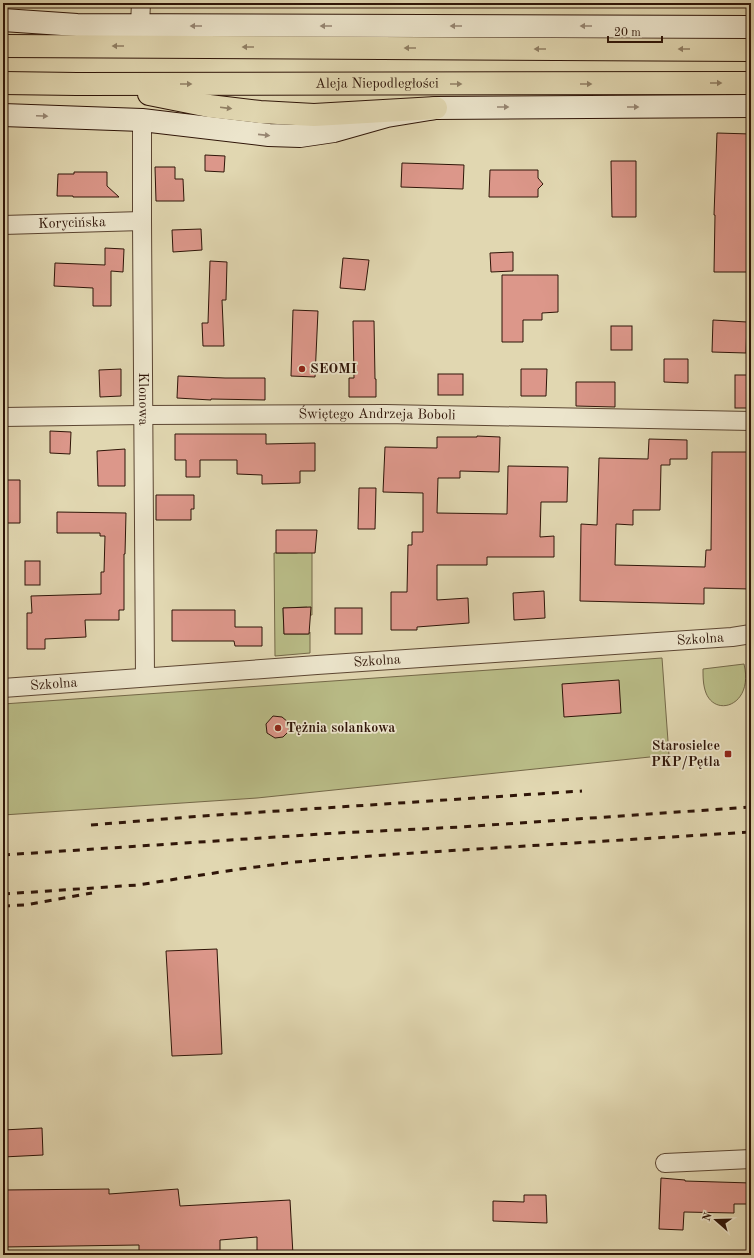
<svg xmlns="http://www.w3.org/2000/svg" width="754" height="1258" font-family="'Old Standard TT',serif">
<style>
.green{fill:#b9bc87;stroke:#746848}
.building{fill:#dc978a;stroke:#2f1508}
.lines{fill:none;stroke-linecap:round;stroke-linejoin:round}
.minor-casing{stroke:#5c4632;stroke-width:20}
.secondary-casing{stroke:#2f1508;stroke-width:24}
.primary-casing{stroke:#2f1508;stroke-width:24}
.minor{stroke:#ece5cc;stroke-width:18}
.secondary{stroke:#ece5cc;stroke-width:22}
.primary{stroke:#e1d7b1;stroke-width:22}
.rail{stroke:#2f1508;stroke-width:3;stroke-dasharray:7 7;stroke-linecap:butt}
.oneway{fill:#978774}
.oneway2{fill:#918065}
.poi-dot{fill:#8f2418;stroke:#ece5cc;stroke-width:1.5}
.labels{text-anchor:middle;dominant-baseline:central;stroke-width:3.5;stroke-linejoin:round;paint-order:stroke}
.street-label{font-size:14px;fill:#2f1508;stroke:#ece5cc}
.poi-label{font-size:14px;font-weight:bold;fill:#2f1508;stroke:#ece5cc;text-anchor:start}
</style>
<rect width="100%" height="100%" fill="#e1d7b1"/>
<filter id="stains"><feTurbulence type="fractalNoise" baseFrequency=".005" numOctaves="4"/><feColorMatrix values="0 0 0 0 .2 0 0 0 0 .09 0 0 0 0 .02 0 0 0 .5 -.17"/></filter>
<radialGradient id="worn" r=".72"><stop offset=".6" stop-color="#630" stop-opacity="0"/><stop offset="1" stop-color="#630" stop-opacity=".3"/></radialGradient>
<!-- green -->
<g class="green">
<path d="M312 550V615H308L307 607 283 608 284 634H308L310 632V653L275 656 274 553H296Z"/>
<path d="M662 658 669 755 257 798 3 815V704Z"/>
<path d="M744 664C754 705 716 718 706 693 703 685 703 677 703 669Z"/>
</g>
<!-- building -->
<g class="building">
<path d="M717 133 751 134V272H714L715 215H714Z"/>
<path d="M205 155 225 156 224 172 205 171Z"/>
<path d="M611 161H636V217H612Z"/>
<path d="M402 163 464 165 463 189 401 187Z"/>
<path d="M155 167H175V179H183L184 201H156Z"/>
<path d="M490 170H538V178L543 184 538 189V197H489Z"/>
<path d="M74 172H107V186L119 197H73V196H57L58 174H74Z"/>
<path d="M201 229 202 250 173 252 172 230Z"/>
<path d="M105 248 124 249 123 272 111 271V306H93V288L54 286 55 263 105 265Z"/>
<path d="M513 252V271L491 272 490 253Z"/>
<path d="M343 258 369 260 365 290 340 288Z"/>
<path d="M210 261 227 262 226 300H222L224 346H203L202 323H208Z"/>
<path d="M502 275H558V312L542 313V320H523V342H502Z"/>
<path d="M293 310 318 311 315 377 291 376Z"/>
<path d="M713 320 747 322 746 353 712 352Z"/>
<path d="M353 321H374L375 379H376V397H349V378H354Z"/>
<rect x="611" y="326" width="21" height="24"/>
<path d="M664 359H688V383L664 382Z"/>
<path d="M121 369V396L100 397 99 370Z"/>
<path d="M521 369H547L546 396H521Z"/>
<rect x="438" y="374" width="25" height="21"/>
<rect x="735" y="375" width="16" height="33"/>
<path d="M178 376 225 378H265V400L211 399V400L177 398Z"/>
<path d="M576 382H615V407L576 406Z"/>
<path d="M50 431 71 432 70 454 50 453Z"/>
<path d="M175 434H266V444L315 443V471H300V483L262 484V475L237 474V460H200V477H186V460H175Z"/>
<path d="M477 436 500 437 499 472 460 471V478H438L437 513 507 514 508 466 568 467 567 502H541L540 537 554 536V557H487V565H437V600L468 598 469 623 417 627V630H391V592H407L408 545H412V532H423V493L383 492 385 447 437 448V437H477Z"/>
<path d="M649 439 687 440V459H670V465H661L660 510H633V525L616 524 615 565 705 567 706 550H711L712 452H751V589L704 588V604L580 601 581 524 597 525 599 458 648 459Z"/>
<path d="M125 449V486H98L97 451Z"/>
<path d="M6 480H20V523H3V503H6Z"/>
<path d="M359 488H376L375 529H358Z"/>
<path d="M156 495H194V509H191V520H156Z"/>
<path d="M57 512 126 513 125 554H124V610H119V620H85L86 637 45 639V649H27V613H32L31 596 101 594V572H104L105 536H100V533H57Z"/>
<path d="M276 530H317L315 553H276Z"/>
<rect x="25" y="561" width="15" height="24"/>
<path d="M544 591 545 618 514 620 513 593Z"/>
<path d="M311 607 309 634H284L283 608Z"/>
<rect x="335" y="608" width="27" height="26"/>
<path d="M172 610H235V627H262V646H235L234 641H172Z"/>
<path d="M619 680 621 713 564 717 562 684Z"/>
<path d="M273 716 282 717 288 722 289 731 283 737 275 738 267 733 266 724Z"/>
<path d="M217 949 222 1054 172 1056 166 951Z"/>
<path d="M42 1128 43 1155 3 1157V1130Z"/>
<path d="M661 1178 685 1180V1181L751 1183V1204H734V1213L684 1212 683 1230 659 1229Z"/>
<path d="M109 1189V1194L178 1189 180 1206 290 1200 293 1255H257V1237L220 1240V1255H139V1245L3 1247V1190Z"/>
<path d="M524 1195H546L547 1223 493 1221V1201L524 1202Z"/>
</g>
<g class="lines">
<!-- minor casing -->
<g class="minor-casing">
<g id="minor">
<path d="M140 25 141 3"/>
<path id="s1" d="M142 120V221L145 677"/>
<path id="s2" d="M3 225 142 221"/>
<path id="s3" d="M3 417 144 415 385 414 751 421"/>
<path id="s4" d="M3 688 317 665 732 637 751 634"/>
<path d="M665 1163 751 1159"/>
</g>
</g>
<!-- secondary casing -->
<g class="secondary-casing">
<g id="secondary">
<path d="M3 20 77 25 751 27"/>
<path d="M3 115 142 120 269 135 300 136 334 131 387 116 436 108 751 106"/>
</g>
</g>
<!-- primary casing -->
<g class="primary-casing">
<g id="primary">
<path d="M3 46 751 50"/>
<path id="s5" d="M3 83 77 84 751 83"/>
<path d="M149 94 209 106 260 112 314 115 436 108"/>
</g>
</g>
<!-- minor -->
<use href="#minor" class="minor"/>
<!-- secondary -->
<use href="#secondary" class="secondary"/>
<!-- primary -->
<use href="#primary" class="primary"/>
<!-- rail -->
<g class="rail">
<path d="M91 825 202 816 582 791"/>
<path d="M3 855 337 833 461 827 751 807"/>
<path d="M3 894 138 885 240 869 295 862 397 854 751 832"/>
<path d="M3 906 25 905 92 893"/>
</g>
</g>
<!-- one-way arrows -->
<defs><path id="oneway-solid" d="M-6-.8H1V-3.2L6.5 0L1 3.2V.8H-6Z"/></defs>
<g class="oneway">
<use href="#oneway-solid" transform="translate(196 26) rotate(-180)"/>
<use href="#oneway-solid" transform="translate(326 26) rotate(-180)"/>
<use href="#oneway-solid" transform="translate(456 26) rotate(-180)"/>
<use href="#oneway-solid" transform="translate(586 26) rotate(-180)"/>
<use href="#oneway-solid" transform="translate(503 107)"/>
<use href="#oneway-solid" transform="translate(633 107)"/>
<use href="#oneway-solid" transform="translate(42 116) rotate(2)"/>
<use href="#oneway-solid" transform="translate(264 135) rotate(6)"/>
</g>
<g class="oneway2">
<use href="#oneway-solid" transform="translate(118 46) rotate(-180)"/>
<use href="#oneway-solid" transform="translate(248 47) rotate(-180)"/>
<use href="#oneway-solid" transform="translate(410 48) rotate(-180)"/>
<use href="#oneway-solid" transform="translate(540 49) rotate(-180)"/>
<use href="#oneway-solid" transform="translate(684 49) rotate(-180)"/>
<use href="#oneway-solid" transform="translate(716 83)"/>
<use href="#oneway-solid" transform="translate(186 84)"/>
<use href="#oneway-solid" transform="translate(456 84)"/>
<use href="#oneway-solid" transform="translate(586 84)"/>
<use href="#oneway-solid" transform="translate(226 108) rotate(7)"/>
</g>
<!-- markers -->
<g class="poi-dot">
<circle cx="302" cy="369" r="4"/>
<circle cx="278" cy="728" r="4"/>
<rect x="724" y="750" width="8" height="8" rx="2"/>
</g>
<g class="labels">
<!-- street labels -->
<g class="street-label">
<text stroke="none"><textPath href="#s5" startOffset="374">Aleja Niepodległości</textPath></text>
<text stroke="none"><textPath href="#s2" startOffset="69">Korycińska</textPath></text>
<text stroke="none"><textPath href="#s1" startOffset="279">Klonowa</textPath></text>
<text stroke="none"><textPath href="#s3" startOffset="374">Świętego Andrzeja Boboli</textPath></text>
<text stroke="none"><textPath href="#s4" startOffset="699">Szkolna</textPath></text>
<text stroke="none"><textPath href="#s4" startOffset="375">Szkolna</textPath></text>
<text stroke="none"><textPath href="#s4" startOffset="51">Szkolna</textPath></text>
</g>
<!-- poi labels -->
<g class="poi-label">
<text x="310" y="369">SEOMI</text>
<text x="286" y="728">Tężnia solankowa</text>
<text x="720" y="746" text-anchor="end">Starosielce<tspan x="720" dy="16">PKP/Pętla</tspan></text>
</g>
</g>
<!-- margin -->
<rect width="754" height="1258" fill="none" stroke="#e1d7b1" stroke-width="16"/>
<rect x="4" y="4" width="746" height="1250" fill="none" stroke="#2f1508" stroke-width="2"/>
<rect x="8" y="8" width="738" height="1242" fill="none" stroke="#2f1508"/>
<!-- north arrow -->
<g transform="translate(716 1220) rotate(290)" stroke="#ece5cc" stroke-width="3" paint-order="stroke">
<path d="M0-3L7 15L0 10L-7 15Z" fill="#2f1508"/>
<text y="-6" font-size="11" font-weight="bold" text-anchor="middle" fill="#2f1508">N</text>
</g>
<!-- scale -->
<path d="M608 36v6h54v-6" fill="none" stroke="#2f1508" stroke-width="2"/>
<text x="614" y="36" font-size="12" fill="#2f1508" stroke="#ece5cc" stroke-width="3" paint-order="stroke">20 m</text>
<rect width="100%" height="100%" filter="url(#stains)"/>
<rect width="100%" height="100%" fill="url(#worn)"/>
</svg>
